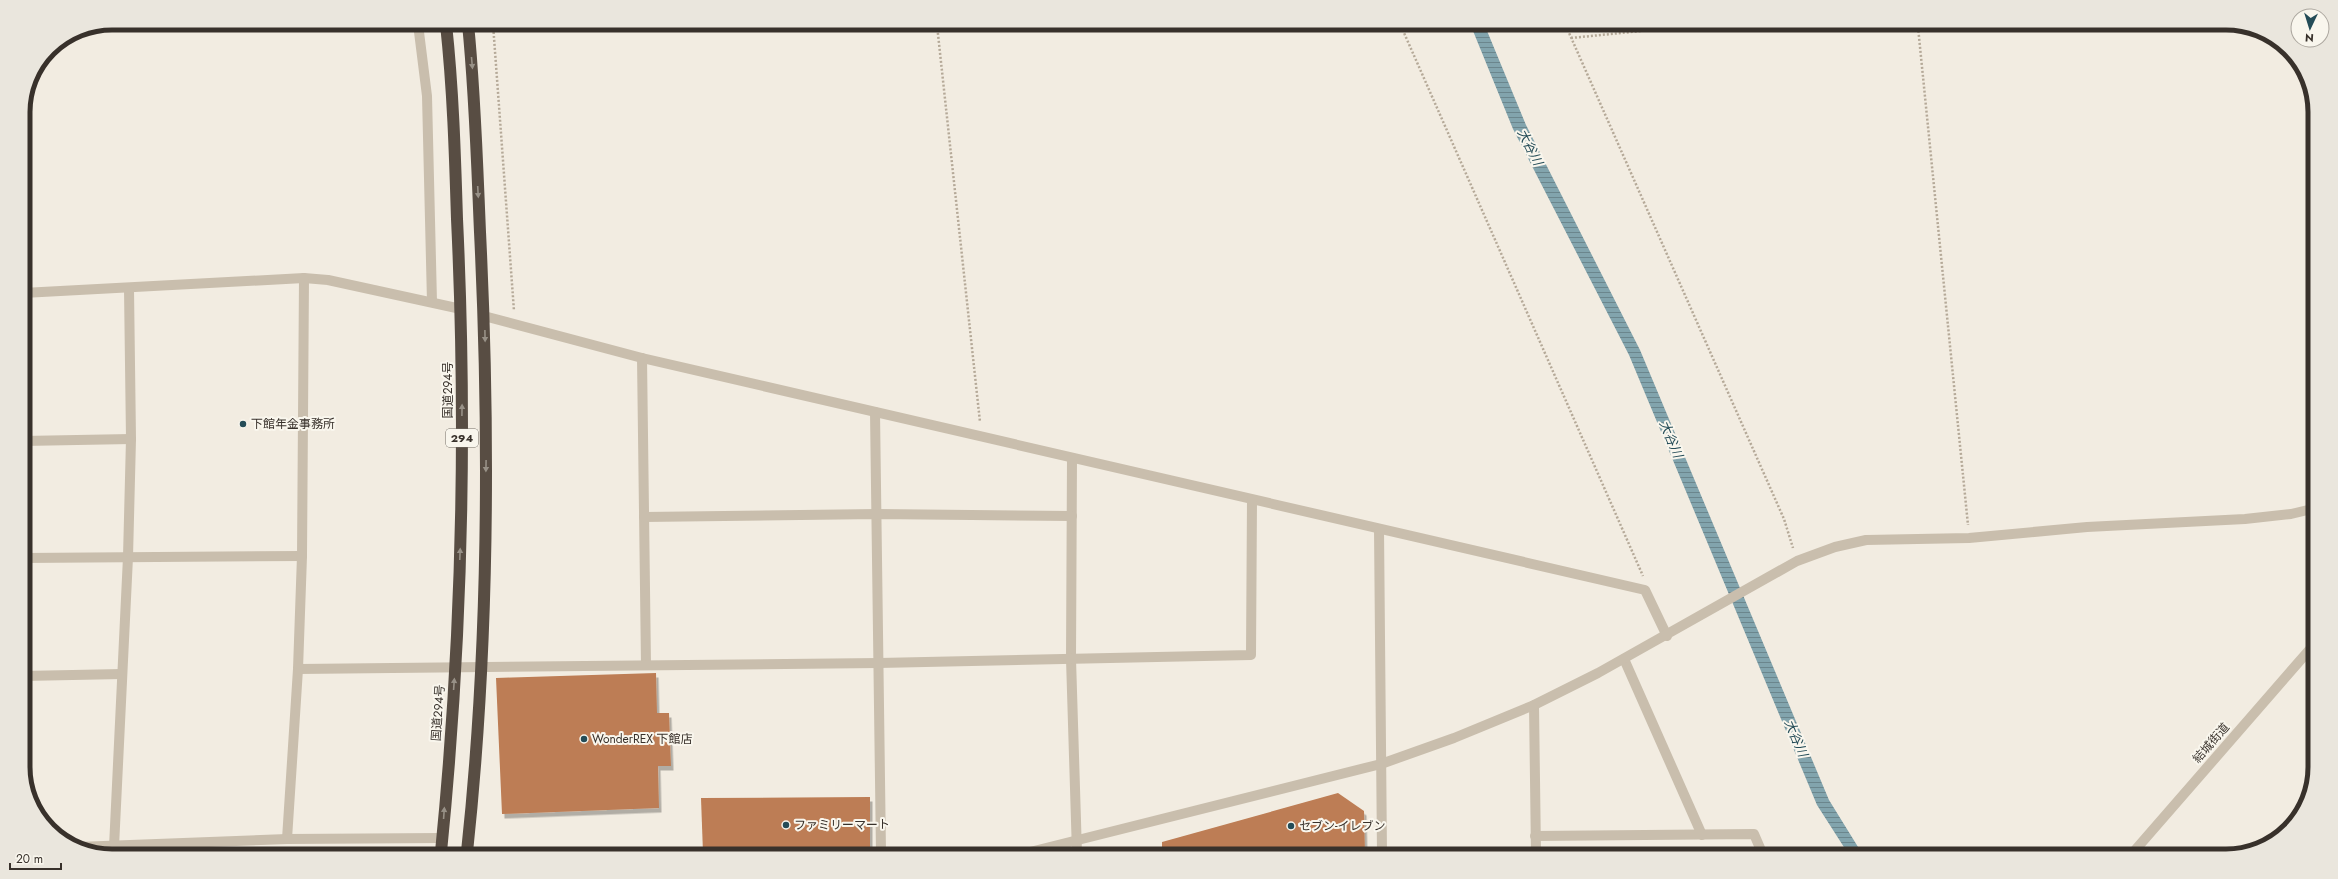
<svg xmlns="http://www.w3.org/2000/svg" width="2338" height="879" font-family="Jost,'Noto Sans JP',sans-serif">
<style>
.water{fill:url(#water-rules)}
.building{fill:#bd7d54;filter:url(#shadow)}
.lines{fill:none;stroke-linecap:round;stroke-linejoin:round}
.path{stroke:#b5a998;stroke-width:2.5;stroke-dasharray:2 2;stroke-linecap:butt}
.minor{stroke:#c9bead;stroke-width:10}
.highway{stroke:#584d43;stroke-width:12}
.oneway{fill:#989187}
.poi-dot{fill:#244c57;stroke:#f9f6ed;stroke-width:1.5}
.labels{text-anchor:middle;dominant-baseline:central;stroke-width:4;stroke-linejoin:round;paint-order:stroke}
.shield{fill:#f9f6ed;stroke:#726c65;stroke-width:1}
.shield-label{font-size:11px;font-weight:bold;fill:#38312b}
.street-label{font-size:12px;fill:#38312b;stroke:#f9f6ed}
.poi-label{font-size:12px;fill:#38312b;stroke:#f9f6ed;text-anchor:start}
.water-label{font-size:13px;font-style:italic;fill:#244c57;stroke:#f9f6ed}
.rim{fill:none;stroke:#38312b;stroke-width:5}
</style>
<defs>
<pattern id="water-rules" width="6" height="5" patternUnits="userSpaceOnUse"><rect width="6" height="5" fill="#82a4ad"/><path d="M0 2.5h6" fill="none" stroke="#6b868d"/></pattern>
<filter id="shadow"><feDropShadow dx="2.5" dy="4.5" stdDeviation="0" flood-color="#0004"/></filter>
</defs>
<rect width="100%" height="100%" fill="#f2ece1"/>
<!-- water -->
<path class="water" d="M1471 26H1485L1526 125 1640 350 1829 800 1863 855H1849L1817 805 1629 355 1513 129Z"/>
<!-- building -->
<g class="building">
<path d="M656 673 657 713H669L671 766H658L659 808 502 814 496 678Z"/>
<path d="M1338 793 1364 811 1365 854H1162V842Z"/>
<path d="M870 797V853H703L701 798Z"/>
</g>
<g class="lines">
<!-- path -->
<g class="path">
<path d="M493 24 514 311"/>
<path d="M937 25 980 422"/>
<path d="M1401 26 1643 576"/>
<path d="M1566 26 1784 519 1793 548"/>
<path d="M1918 27 1968 525"/>
<path d="M1571 38 1681 27"/>
</g>
<!-- minor -->
<g class="minor">
<path d="M418 24 427 96 432 302"/>
<path d="M23 293 304 278 328 280 461 309"/>
<path d="M484 316 642 358 1645 590 1667 636"/>
<path d="M642 358 646 665"/>
<path d="M875 412 881 853"/>
<path d="M23 441 131 439"/>
<path d="M1072 458 1071 659 1077 853"/>
<path d="M644 517 877 514 1072 516"/>
<path d="M1379 529 1382 854"/>
<path d="M23 558 302 556"/>
<path d="M1624 659 1702 835"/>
<path d="M298 669 879 663 1251 655 1252 500"/>
<path d="M23 676 122 674"/>
<path d="M1534 705 1536 854"/>
<path d="M1535 836 1754 834 1763 855"/>
<path d="M287 839 298 669 302 556 304 278"/>
<path d="M77 847 287 839 442 838"/>
<path d="M114 847 128 557 131 439 129 289"/>
<path d="M1026 853 1381 764 1454 738 1534 705 1598 673 1797 561 1835 547 1866 540 1969 538 2087 527 2245 519 2291 514 2312 509"/>
<path d="M2130 856 2311 648"/>
</g>
<!-- highway -->
<g class="highway">
<path d="M441 852C462 642 467 430 457 219 455 154 453 89 446 24"/>
<path d="M467 852C489 647 490 438 480 232 477 162 475 93 468 24"/>
</g>
</g>
<!-- one-way arrows -->
<defs><path id="oneway-solid" d="M-6-.8H1V-3.2L6.5 0L1 3.2V.8H-6Z"/></defs>
<g class="oneway">
<use href="#oneway-solid" transform="translate(472 63) rotate(85)"/>
<use href="#oneway-solid" transform="translate(478 192) rotate(87)"/>
<use href="#oneway-solid" transform="translate(485 336) rotate(89)"/>
<use href="#oneway-solid" transform="translate(462 410) rotate(-89)"/>
<use href="#oneway-solid" transform="translate(486 466) rotate(91)"/>
<use href="#oneway-solid" transform="translate(460 554) rotate(-88)"/>
<use href="#oneway-solid" transform="translate(454 684) rotate(-86)"/>
<use href="#oneway-solid" transform="translate(444 813) rotate(-86)"/>
</g>
<!-- markers -->
<g class="poi-dot">
<circle cx="243" cy="424" r="4"/>
<circle cx="584" cy="739" r="4"/>
<circle cx="786" cy="825" r="4"/>
<circle cx="1291" cy="826" r="4"/>
</g>
<g class="labels">
<!-- shield labels -->
<rect class="shield" x="446" y="429" width="32" height="18" rx="3"/>
<g class="shield-label">
<text x="462" y="438">294</text>
</g>
<!-- street labels -->
<g class="street-label">
<text transform="translate(448 390) rotate(-90)">国道294号</text>
<text transform="translate(438 713) rotate(-86)">国道294号</text>
<text transform="translate(2211 743) rotate(-49)">結城街道</text>
</g>
<!-- poi labels -->
<g class="poi-label">
<text x="251" y="424">下館年金事務所</text>
<text x="592" y="739">WonderREX 下館店</text>
<text x="794" y="825">ファミリーマート</text>
<text x="1299" y="826">セブン-イレブン</text>
</g>
<!-- water labels -->
<g class="water-label">
<text transform="translate(1530 147) rotate(63)">大谷川</text>
<text transform="translate(1671 439) rotate(67)">大谷川</text>
<text transform="translate(1796 738) rotate(67)">大谷川</text>
</g>
</g>
<!-- crop -->
<path d="M0 0H2338V879H0ZM112 30H2226A82 82 0 0 1 2308 112V767A82 82 0 0 1 2226 849H112A82 82 0 0 1 30 767V112A82 82 0 0 1 112 30Z" fill="#eae6dd" fill-rule="evenodd"/>
<path class="rim" d="M112 30H2226A82 82 0 0 1 2308 112V767A82 82 0 0 1 2226 849H112A82 82 0 0 1 30 767V112A82 82 0 0 1 112 30Z"/>
<!-- north arrow -->
<g transform="translate(2310 28) rotate(184)"><circle r="19" fill="#f9f6ed" stroke="#aca79f"/>
<path d="M0-3L7 15L0 10L-7 15Z" fill="#244c57"/>
<text y="-6" font-size="11" font-weight="bold" text-anchor="middle" fill="#38312b">N</text>
</g>
<!-- scale -->
<path d="M10 863v6h51v-6" fill="none" stroke="#38312b" stroke-width="2"/>
<text x="16" y="863" font-size="12" fill="#38312b" stroke="#f9f6ed" stroke-width="3" paint-order="stroke">20 m</text>
</svg>
